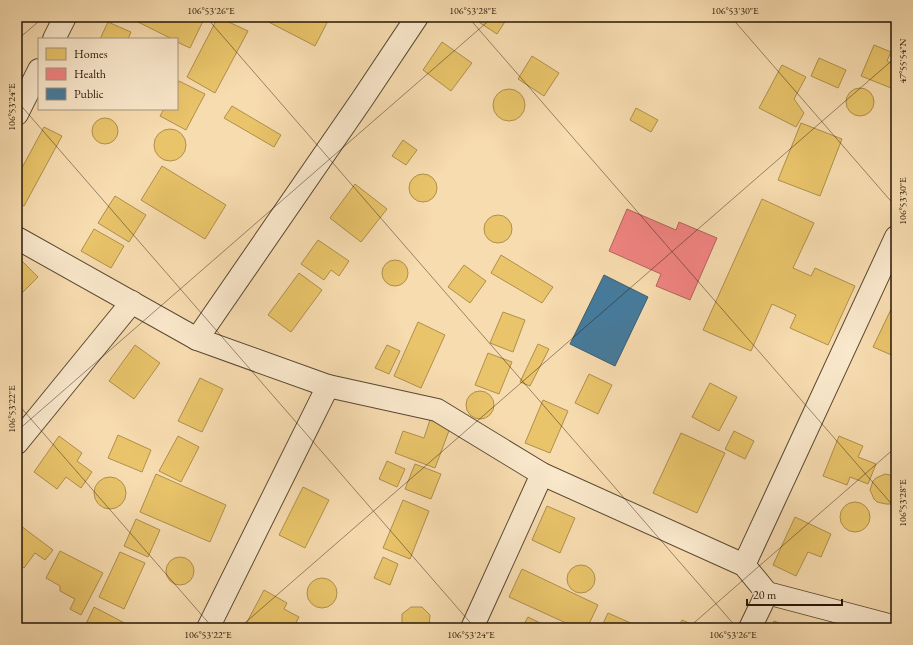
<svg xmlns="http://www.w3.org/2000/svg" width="913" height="645" font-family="'EB Garamond',serif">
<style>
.homes{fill:#e9c46a;stroke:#ae904c}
.health{fill:#f28482;stroke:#b5635d}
.public{fill:#457b9d;stroke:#3c5d70}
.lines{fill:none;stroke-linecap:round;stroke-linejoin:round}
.street-casing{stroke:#5a4830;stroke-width:24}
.street{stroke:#fae8cc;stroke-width:22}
.ticks{fill:none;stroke:#261706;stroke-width:1;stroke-opacity:0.45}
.neatline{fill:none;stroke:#261706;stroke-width:1.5}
.ticks-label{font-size:10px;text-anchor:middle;fill:#261706}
</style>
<rect width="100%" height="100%" fill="#f7dcb0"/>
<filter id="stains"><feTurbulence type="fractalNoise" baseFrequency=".005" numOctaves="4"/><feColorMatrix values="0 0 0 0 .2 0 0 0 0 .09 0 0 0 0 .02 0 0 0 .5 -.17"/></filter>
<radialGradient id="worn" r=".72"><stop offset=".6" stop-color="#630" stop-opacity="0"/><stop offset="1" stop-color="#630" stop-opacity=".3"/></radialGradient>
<!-- homes -->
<g class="homes">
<path d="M128 17H205L190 48 177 42V39H172Z"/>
<path d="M218 17 248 31 215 93 187 77Z"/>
<path d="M259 17H330L315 46Z"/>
<path d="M471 17H508L497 34Z"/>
<path d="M108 22 131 32 128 39H100Z"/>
<path d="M442 42 472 63 451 91 423 70Z"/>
<path d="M874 45 891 52 887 61 896 65V90L861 76Z"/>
<path d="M532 56 559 73 544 96 518 79Z"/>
<path d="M819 58 846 70 838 88 811 76Z"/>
<path d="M782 65 806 77 794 99 804 113 796 127 759 108Z"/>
<path d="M179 81 205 94 186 130 160 116 164 109H177V84Z"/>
<circle cx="860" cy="102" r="14"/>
<circle cx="509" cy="105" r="16"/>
<path d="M232 106 281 135 274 147 224 118Z"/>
<path d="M636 108 658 120 651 132 630 120Z"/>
<circle cx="105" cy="131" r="13"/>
<path d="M801 123 842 139 820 196 778 180Z"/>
<path d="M44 127 62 136 24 206 17 202V177Z"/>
<circle cx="170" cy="145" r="16"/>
<path d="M403 140 417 150 406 165 392 156Z"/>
<path d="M162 166 226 205 205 239 141 200Z"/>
<circle cx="423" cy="188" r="14"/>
<path d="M355 184 387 209 361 242 330 218Z"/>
<path d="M115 196 146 215 129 242 98 223Z"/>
<path d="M762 199 814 223 793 268 811 276 815 268 855 286 828 345 790 328 796 315 772 304 751 351 703 330Z"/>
<circle cx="498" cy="229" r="14"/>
<path d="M94 229 124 246 111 268 81 251Z"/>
<path d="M318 240 349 261 339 276 331 270 324 280 301 264Z"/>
<path d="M501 255 553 287 542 303 491 273Z"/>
<path d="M19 258 38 277 17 298V260Z"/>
<circle cx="395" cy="273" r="13"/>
<path d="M464 265 486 281 470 303 448 287Z"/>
<path d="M299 273 322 290 291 332 268 315Z"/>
<path d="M895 301H896V357L873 347Z"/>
<path d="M503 312 525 320 513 352 490 343Z"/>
<path d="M418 322 445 335 421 388 394 376Z"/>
<path d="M538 344 549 349 530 386 520 382Z"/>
<path d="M135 345 160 363 134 399 109 381Z"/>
<path d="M387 345 400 351 389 374 375 368Z"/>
<path d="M488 353 512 362 499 394 475 385Z"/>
<path d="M589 374 612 385 598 414 575 403Z"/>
<path d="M200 378 223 389 202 432 178 421Z"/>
<path d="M710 383 737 397 719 431 692 417Z"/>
<circle cx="480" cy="405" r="14"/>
<path d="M543 400 568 411 550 453 525 443Z"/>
<path d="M430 420 450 428 435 468 395 453 403 431 424 438Z"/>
<path d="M734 431 754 441 745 459 725 449Z"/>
<path d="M681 433 725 453 697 513 653 493Z"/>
<path d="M118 435 151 450 142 472 108 458Z"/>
<path d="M59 436 82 453 77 461 92 472 81 488 66 477 57 489 34 472Z"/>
<path d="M178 436 199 447 181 482 159 471Z"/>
<path d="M839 436 863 446 858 457 876 464 868 484 850 477 847 485 823 476Z"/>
<path d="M387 461 405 469 397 487 379 479Z"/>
<path d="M415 464 441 474 431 499 405 489Z"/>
<path d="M156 474 226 505 210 542 140 512Z"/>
<path d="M885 474 890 475 896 479V500L891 504H886L877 502 874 499 870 490 873 481 876 478Z"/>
<circle cx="110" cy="493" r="16"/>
<path d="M303 487 329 500 305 548 279 535Z"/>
<path d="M403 500 429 511 410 559 383 548Z"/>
<circle cx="855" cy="517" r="15"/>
<path d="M547 506 575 518 560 553 532 540Z"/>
<path d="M795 517 831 534 821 557 808 552 796 576 773 565Z"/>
<path d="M136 519 160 530 148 557 124 546Z"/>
<path d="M21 526 53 550 45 560 35 553 24 568 17 563V531Z"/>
<path d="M60 551 103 573 81 615 70 609 75 599 60 591V586L46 578Z"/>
<path d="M120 552 145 563 124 609 99 597Z"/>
<path d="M383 557 398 564 390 585 374 578Z"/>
<circle cx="180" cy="571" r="14"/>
<circle cx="581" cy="579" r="14"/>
<path d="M522 569 598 605 587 628H577L509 597Z"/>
<circle cx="322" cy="593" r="15"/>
<path d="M264 590 287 603 284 609 299 617 293 628H279L276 626 274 628H254L246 624Z"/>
<path d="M94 607 134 628H84Z"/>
<path d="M411 607H422L430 615 429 627 428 628H404L402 626V614Z"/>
<path d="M608 613 642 628H601Z"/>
<path d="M528 617 550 628H522Z"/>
<path d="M682 620 700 628H678Z"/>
<path d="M774 621 792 628H771Z"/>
<path d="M374 624H385L388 628H370Z"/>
</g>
<!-- health -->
<path class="health" d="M627 209 676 230 679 222 717 238 690 300 656 286 661 274 609 251Z"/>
<!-- public -->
<path class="public" d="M604 275 648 297 615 366 570 344Z"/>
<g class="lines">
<!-- street casing -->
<g class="street-casing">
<g id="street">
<path d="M54 39 65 17"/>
<path d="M17 114 39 70"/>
<path d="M17 238 197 339 328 386 437 410 542 474 744 565 767 593 896 627"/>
<path d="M197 339 363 98 417 17"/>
<path d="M17 443 132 302"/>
<path d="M744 565 896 237"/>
<path d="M208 628 328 386"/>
<path d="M472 628 542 474"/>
<path d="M750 628 767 593"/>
</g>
</g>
<!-- street -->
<use href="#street" class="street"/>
</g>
<!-- ticks -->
<path class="ticks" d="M206 17 737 628M468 17 896 509M731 17 896 207M17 40 44 17M17 101 475 628M17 403 213 628M17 431 493 17M239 628 896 57M688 628 896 447"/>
<!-- margin -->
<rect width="913" height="645" fill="none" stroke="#f7dcb0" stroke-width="44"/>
<!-- legend -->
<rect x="38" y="38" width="140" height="72" fill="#fae8cc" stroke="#a5947d"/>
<rect x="46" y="48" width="20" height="12" fill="#e9c46a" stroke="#a5947d"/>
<text x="74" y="58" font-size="12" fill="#261706">Homes</text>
<rect x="46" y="68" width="20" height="12" fill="#f28482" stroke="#a5947d"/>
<text x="74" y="78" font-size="12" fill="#261706">Health</text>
<rect x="46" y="88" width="20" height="12" fill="#457b9d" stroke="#a5947d"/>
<text x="74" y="98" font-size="12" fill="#261706">Public</text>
<!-- scale -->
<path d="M747 599v6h95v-6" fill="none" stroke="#261706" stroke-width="2"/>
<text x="753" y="599" font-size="12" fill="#261706" stroke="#fae8cc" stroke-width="3" paint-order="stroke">20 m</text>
<rect x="22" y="22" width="869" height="601" class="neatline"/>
<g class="ticks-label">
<text x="211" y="14">106°53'26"E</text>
<text x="473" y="14">106°53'28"E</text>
<text x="735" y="14">106°53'30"E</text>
<text transform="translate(902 61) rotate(-90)" y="4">47°55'54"N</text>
<text transform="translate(11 107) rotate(-90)" y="4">106°53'24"E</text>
<text transform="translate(902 201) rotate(-90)" y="4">106°53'30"E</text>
<text transform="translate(11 409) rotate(-90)" y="4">106°53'22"E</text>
<text transform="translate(902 503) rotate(-90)" y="4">106°53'28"E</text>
<text x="208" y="638">106°53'22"E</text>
<text x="471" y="638">106°53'24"E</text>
<text x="733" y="638">106°53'26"E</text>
</g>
<rect width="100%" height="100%" filter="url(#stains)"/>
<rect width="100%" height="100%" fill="url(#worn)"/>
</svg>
